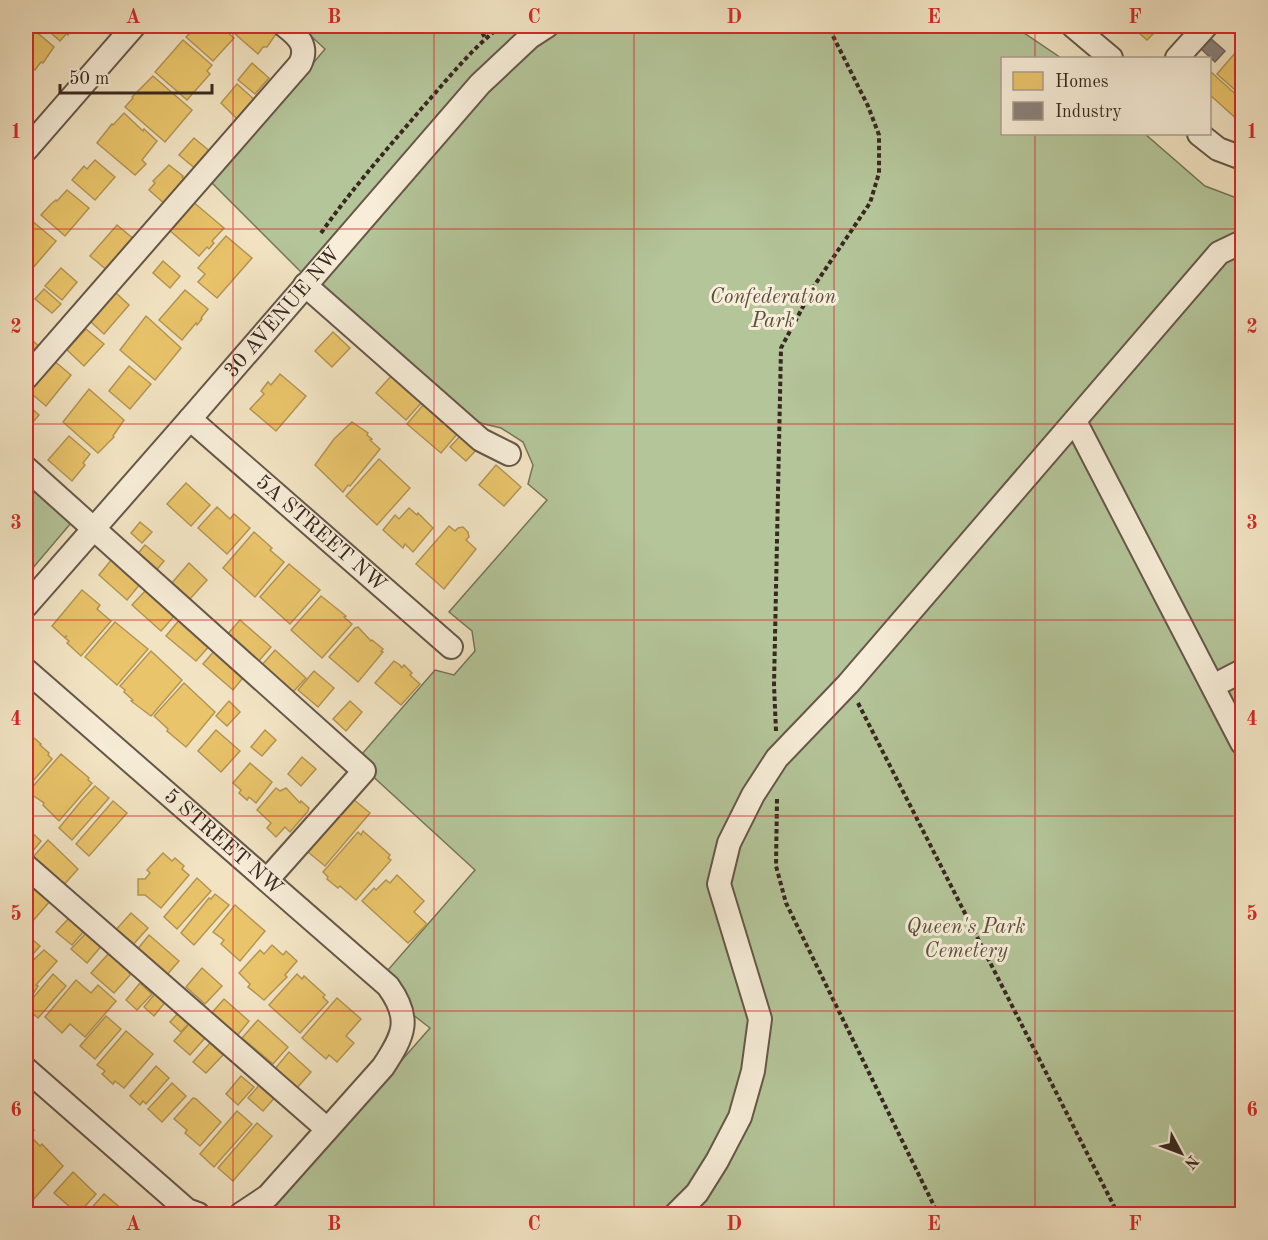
<svg xmlns="http://www.w3.org/2000/svg" width="1268" height="1240" font-family="'Old Standard TT',serif">
<style>
.green{fill:#b4c599;stroke:#76765c;stroke-width:1.5}
.homes{fill:#e9c46a;stroke:#b49554;stroke-width:1.5}
.industry{fill:#8a817c;stroke:#716660;stroke-width:1.5}
.lines{fill:none;stroke-linecap:round;stroke-linejoin:round}
.minor-casing{stroke:#665749;stroke-width:26}
.path{stroke:#382820;stroke-width:4;stroke-dasharray:4.5 3;stroke-linecap:butt}
.minor{stroke:#f7edd8;stroke-width:22}
.grid{fill:none;stroke:#d62828;stroke-width:1.5;stroke-opacity:0.55}
.labels{text-anchor:middle;dominant-baseline:central;stroke-width:6;stroke-linejoin:round;paint-order:stroke}
.park-label{font-size:21px;font-style:italic;fill:#574f3e;stroke:#f7edd8}
.street-label{font-size:21px;fill:#382820;stroke:#f7edd8}
.neatline{fill:none;stroke:#d62828;stroke-width:2}
.grid-label{font-size:20px;text-anchor:middle;font-weight:bold;fill:#d62828}
</style>
<rect width="100%" height="100%" fill="#f2e4c3"/>
<filter id="stains"><feTurbulence type="fractalNoise" baseFrequency=".00333" numOctaves="4"/><feColorMatrix values="0 0 0 0 .2 0 0 0 0 .09 0 0 0 0 .02 0 0 0 .5 -.17"/></filter>
<radialGradient id="worn" r=".72"><stop offset=".6" stop-color="#630" stop-opacity="0"/><stop offset="1" stop-color="#630" stop-opacity=".3"/></radialGradient>
<!-- green -->
<g class="green">
<path d="M300 26H1007L1024 33 1061 58H1002V134H1145L1205 186 1242 200V1214H267L430 1028 412 1014 407 998 388 970 475 870 356 761 435 670 454 675 475 651 472 631 449 612 547 500 528 484 533 465 523 442 501 428 472 421 319 290 212 183 325 49Z"/>
<path d="M26 482 71 523 26 576Z"/>
</g>
<!-- homes -->
<g class="homes">
<path d="M43 26H73L68 35 67 33 60 41Z"/>
<path d="M197 26H220L234 38 213 61 186 37Z"/>
<path d="M226 26H272L278 31 267 47H263L258 54Z"/>
<path d="M1131 26H1161L1147 40Z"/>
<path d="M33 29 54 47 43 63 41 62 35 70 26 62V37Z"/>
<path d="M183 40 212 65 207 71 210 74 187 100 155 72Z"/>
<path d="M1242 45V96L1217 74Z"/>
<path d="M252 63 269 78 255 94 238 80Z"/>
<path d="M1210 71 1242 100V116L1239 121 1210 95Z"/>
<path d="M153 76 192 110 165 142 125 107 133 98 132 97Z"/>
<path d="M237 84 255 100 238 120 221 103Z"/>
<path d="M124 113 143 131 144 129 157 141 142 160 146 164 135 175 97 143 112 124 113 125Z"/>
<path d="M194 138 212 153 197 170 179 155Z"/>
<path d="M95 160 115 177 95 200 72 180 84 166 87 169Z"/>
<path d="M169 165 183 176 182 177 187 181 166 205 149 190 155 183 153 181Z"/>
<path d="M67 190 89 208 65 236 41 215 51 204 56 200 57 201Z"/>
<path d="M192 201 224 228 212 241 214 243 209 249 207 247 199 256 168 229Z"/>
<path d="M31 220 56 241 32 269 26 263V227Z"/>
<path d="M117 225 135 240 108 271 90 256Z"/>
<path d="M226 236 252 258 217 298 198 282 205 274 198 268Z"/>
<path d="M163 261 180 276 170 288 153 273Z"/>
<path d="M61 268 77 282 62 300 45 286Z"/>
<path d="M44 289 61 304 52 313 35 299Z"/>
<path d="M185 290 208 309 201 318 202 319 197 325 196 323 182 340 159 320Z"/>
<path d="M115 292 129 305 104 334 90 321Z"/>
<path d="M146 316 181 348 155 380 120 350Z"/>
<path d="M86 329 104 344 84 366 67 350Z"/>
<path d="M333 332 350 348 332 367 315 351Z"/>
<path d="M26 335 40 347 28 362 26 360Z"/>
<path d="M53 360 71 375 46 406 27 390Z"/>
<path d="M129 366 151 384 130 409 109 391Z"/>
<path d="M280 374 306 396 276 431 250 409 264 394 261 391 268 382 271 385Z"/>
<path d="M392 375 422 402 406 420 376 393Z"/>
<path d="M89 389 124 420 113 436 114 437 98 453 63 422Z"/>
<path d="M26 403 39 415 26 430Z"/>
<path d="M424 404 458 433 441 453 407 424Z"/>
<path d="M352 422 368 433 367 435 372 439 370 440 380 449 350 486 348 485 343 492 315 465 334 439Z"/>
<path d="M463 433 479 447 466 461 450 447Z"/>
<path d="M69 436 90 454 83 463 85 465 72 481 48 460Z"/>
<path d="M379 459 410 488 377 525 346 496Z"/>
<path d="M496 465 521 487 504 506 479 485Z"/>
<path d="M186 483 210 505 191 526 167 504Z"/>
<path d="M217 507 230 519 234 514 250 528 227 554 198 528Z"/>
<path d="M409 508 417 515 418 513 433 528 413 552 405 544 403 548 383 530 395 515 399 519Z"/>
<path d="M140 522 152 532 142 543 131 533Z"/>
<path d="M449 526 455 531 458 528 463 527 468 532 469 537 466 540 476 549 444 589 416 564Z"/>
<path d="M254 532 272 548 270 550 284 562 255 597 223 568Z"/>
<path d="M145 545 164 561 154 573 135 557Z"/>
<path d="M112 559 140 584 127 600 99 575Z"/>
<path d="M189 563 207 580 189 600 171 584Z"/>
<path d="M289 564 320 590 290 624 260 597Z"/>
<path d="M82 590 100 605 97 609 111 621 81 656 67 643 69 641 65 638 67 636 64 637 52 626Z"/>
<path d="M146 590 175 615 161 631 132 605Z"/>
<path d="M321 596 346 616 344 617 352 624 322 658 291 630Z"/>
<path d="M180 619 211 644 196 661 166 636Z"/>
<path d="M240 620 271 647 257 663 226 636Z"/>
<path d="M115 622 148 649 117 685 85 657Z"/>
<path d="M358 627 371 641 372 640 383 649 381 651 383 652 358 682 329 657 355 628Z"/>
<path d="M216 649 246 674 233 690 203 664Z"/>
<path d="M275 650 306 678 292 693 261 666Z"/>
<path d="M151 651 182 680 151 716 131 701 133 700 124 692 125 690 120 686Z"/>
<path d="M394 661 400 665 402 668 404 665 412 673 410 675 420 684 401 705 375 683Z"/>
<path d="M314 671 334 688 318 707 298 690Z"/>
<path d="M184 683 215 712 186 747 167 731 168 729 154 716Z"/>
<path d="M229 701 240 712 227 726 216 716Z"/>
<path d="M350 701 362 712 346 731 333 719Z"/>
<path d="M216 730 240 751 221 772 198 751Z"/>
<path d="M265 730 276 740 262 756 251 747Z"/>
<path d="M27 732 41 744 40 745 49 753 48 755 52 759 26 789V734Z"/>
<path d="M61 754 89 778 88 780 92 783 59 821 43 805 44 803 28 792Z"/>
<path d="M302 757 316 769 301 786 288 774Z"/>
<path d="M250 763 272 782 256 803 249 797 247 800 239 793 241 790 233 783Z"/>
<path d="M95 786 109 798 72 840 59 828 82 800Z"/>
<path d="M276 788 280 791 286 788 300 803 301 801 309 808 308 811 290 832 285 827 276 837 267 828 271 823 257 810Z"/>
<path d="M353 799 370 813 325 866 308 852Z"/>
<path d="M113 801 127 813 89 856 76 844Z"/>
<path d="M26 827 41 841 27 858 26 857Z"/>
<path d="M363 831 390 855 388 858 391 860 356 900 340 886 338 888 327 879 328 877 323 872 358 832 361 835Z"/>
<path d="M48 840 78 869 62 887 33 857Z"/>
<path d="M163 853 172 861 175 858 184 866 182 869 189 875 161 908 145 895H138V879H145L150 873 147 870Z"/>
<path d="M397 875 424 901 414 912 427 924 408 943 362 901 374 888 376 890 386 880 390 883Z"/>
<path d="M197 878 211 891 177 929 164 917Z"/>
<path d="M30 884 50 901 32 922 26 917V890Z"/>
<path d="M215 894 229 905 194 945 181 933 209 898 211 899Z"/>
<path d="M235 905 265 931 240 961 221 944 224 940 213 932Z"/>
<path d="M131 913 148 928 131 947 114 932Z"/>
<path d="M70 917 85 930 72 945 56 932Z"/>
<path d="M88 931 103 944 87 963 71 949Z"/>
<path d="M27 935 40 946 26 962V936Z"/>
<path d="M149 935 179 961 165 977 136 951Z"/>
<path d="M272 945 283 955 286 951 297 961 285 975 287 977 264 1000 248 987 250 984 239 973 260 950 264 954Z"/>
<path d="M44 950 57 961 36 985 38 986 33 994 30 991 26 996V972L30 966 28 965Z"/>
<path d="M109 953 129 971 130 975 114 993 91 973Z"/>
<path d="M202 968 222 986 205 1004 186 987Z"/>
<path d="M53 974 66 986 38 1018 30 1011 31 1009 27 1005Z"/>
<path d="M297 974 302 979 304 976 325 995 323 997 328 1002 300 1033 269 1005Z"/>
<path d="M76 980 91 993 98 985 116 1001 85 1037 70 1024 62 1033 45 1017Z"/>
<path d="M140 983 152 994 137 1010 126 1000Z"/>
<path d="M157 991 167 1000 154 1016 144 1007Z"/>
<path d="M337 998 361 1019 346 1036 354 1043 337 1062 329 1055 326 1059 302 1038Z"/>
<path d="M224 999 249 1021 236 1037 210 1015Z"/>
<path d="M180 1011 191 1021 181 1032 170 1022Z"/>
<path d="M106 1016 121 1029 95 1059 80 1046Z"/>
<path d="M258 1020 288 1047 273 1064 242 1038Z"/>
<path d="M189 1024 205 1038 190 1055 174 1041Z"/>
<path d="M126 1031 153 1054 124 1088 115 1081 113 1084 102 1074 105 1071 97 1065Z"/>
<path d="M210 1043 223 1055 206 1073 193 1062Z"/>
<path d="M289 1052 311 1072 296 1089 274 1070Z"/>
<path d="M156 1066 169 1078 146 1104 143 1101 140 1105 130 1096Z"/>
<path d="M241 1076 254 1087 238 1105 226 1094Z"/>
<path d="M262 1082 277 1095 263 1111 248 1098Z"/>
<path d="M172 1083 186 1096 162 1122 148 1109Z"/>
<path d="M193 1098 196 1099 221 1122 200 1146 185 1133 187 1130 174 1119Z"/>
<path d="M237 1111 252 1124 214 1167 200 1154Z"/>
<path d="M26 1116 33 1122 29 1126 34 1130 26 1140Z"/>
<path d="M257 1123 272 1136 233 1181 218 1168Z"/>
<path d="M32 1138 40 1146 42 1144 63 1166 33 1200 26 1193V1145Z"/>
<path d="M73 1172 96 1194 78 1214 54 1193Z"/>
<path d="M104 1194 128 1214H86Z"/>
</g>
<!-- industry -->
<g class="industry">
<path d="M1174 26H1188L1182 32Z"/>
<path d="M1232 26H1242V32L1241 34Z"/>
<path d="M1208 36 1225 51 1215 62 1199 47Z"/>
</g>
<g class="lines">
<!-- minor casing -->
<g class="minor-casing">
<g id="minor">
<path d="M1073 26 1111 58"/>
<path d="M1177 58 1206 26"/>
<path d="M1199 134 1218 149 1242 158"/>
<path d="M26 150 134 26"/>
<path d="M305 285 481 440 509 454"/>
<path d="M26 378 300 64C309 46 298 36 285 26"/>
<path id="s1" d="M190 419 451 647"/>
<path d="M1075 421 1242 743"/>
<path d="M26 468 364 771 267 880"/>
<path id="s2" d="M26 606 190 419 480 84 530 37 547 26"/>
<path id="s3" d="M26 670 388 986C412 1019 404 1035 383 1067L268 1196 241 1214"/>
<path d="M1213 686 1242 671"/>
<path d="M26 866 327 1129"/>
<path d="M26 1069 187 1210 198 1214"/>
<path d="M676 1214 697 1193 717 1161 740 1117 753 1071 760 1019 719 884 729 843 753 795 777 758 848 684 1219 253 1242 242"/>
</g>
</g>
<!-- path -->
<g class="path">
<path d="M479 26 485 38"/>
<path d="M321 233C352 189 387 149 422 108 447 80 471 49 501 26"/>
<path d="M858 703 1118 1214"/>
<path d="M776 731 774 685 781 348 814 286 870 203 879 173V135L868 106 828 26"/>
<path d="M777 799 776 866 786 903 938 1214"/>
</g>
<!-- minor -->
<use href="#minor" class="minor"/>
</g>
<!-- grid -->
<path class="grid" d="M233 26V1214M434 26V1214M634 26V1214M834 26V1214M1035 26V58M1035 134V1214M26 229H1242M26 424H1242M26 620H1242M26 816H1242M26 1011H1242"/>
<g class="labels">
<!-- park labels -->
<g class="park-label">
<text x="773" y="297">Confederation<tspan x="773" dy="24">Park</tspan></text>
<text x="966" y="927">Queen's Park<tspan x="966" dy="24">Cemetery</tspan></text>
</g>
<!-- street labels -->
<g class="street-label">
<text stroke="none"><textPath href="#s2" startOffset="390">30 AVENUE NW</textPath></text>
<text stroke="none"><textPath href="#s1" startOffset="174">5A STREET NW</textPath></text>
<text stroke="none"><textPath href="#s3" startOffset="262">5 STREET NW</textPath></text>
</g>
</g>
<!-- margin -->
<rect width="1268" height="1240" fill="none" stroke="#f2e4c3" stroke-width="66"/>
<!-- legend -->
<rect x="1001" y="57" width="210" height="78" fill="#f7edd8" stroke="#ab9e8e" stroke-width="1.5"/>
<rect x="1013" y="72" width="30" height="18" fill="#e9c46a" stroke="#ab9e8e" stroke-width="1.5"/>
<text x="1055" y="87" font-size="18" fill="#382820">Homes</text>
<rect x="1013" y="102" width="30" height="18" fill="#8a817c" stroke="#ab9e8e" stroke-width="1.5"/>
<text x="1055" y="117" font-size="18" fill="#382820">Industry</text>
<!-- north arrow -->
<g transform="translate(1181 1153) rotate(131)" stroke="#f7edd8" stroke-width="4.5" paint-order="stroke">
<path d="M0-4.5L10 22L0 15L-10 22Z" fill="#382820"/>
<text y="-9" font-size="16" font-weight="bold" text-anchor="middle" fill="#382820">N</text>
</g>
<!-- scale -->
<path d="M60 84v9h152v-9" fill="none" stroke="#382820" stroke-width="3"/>
<text x="69" y="84" font-size="18" fill="#382820" stroke="#f7edd8" stroke-width="4.5" paint-order="stroke">50 m</text>
<rect x="33" y="33" width="1202" height="1174" class="neatline"/>
<g class="grid-label">
<text x="133" y="23">A</text>
<text x="334" y="23">B</text>
<text x="534" y="23">C</text>
<text x="734" y="23">D</text>
<text x="934" y="23">E</text>
<text x="1135" y="23">F</text>
<text x="16" y="138">1</text>
<text x="1252" y="138">1</text>
<text x="16" y="333">2</text>
<text x="1252" y="333">2</text>
<text x="16" y="529">3</text>
<text x="1252" y="529">3</text>
<text x="16" y="725">4</text>
<text x="1252" y="725">4</text>
<text x="16" y="920">5</text>
<text x="1252" y="920">5</text>
<text x="16" y="1116">6</text>
<text x="1252" y="1116">6</text>
<text x="133" y="1230">A</text>
<text x="334" y="1230">B</text>
<text x="534" y="1230">C</text>
<text x="734" y="1230">D</text>
<text x="934" y="1230">E</text>
<text x="1135" y="1230">F</text>
</g>
<rect width="100%" height="100%" filter="url(#stains)"/>
<rect width="100%" height="100%" fill="url(#worn)"/>
</svg>
